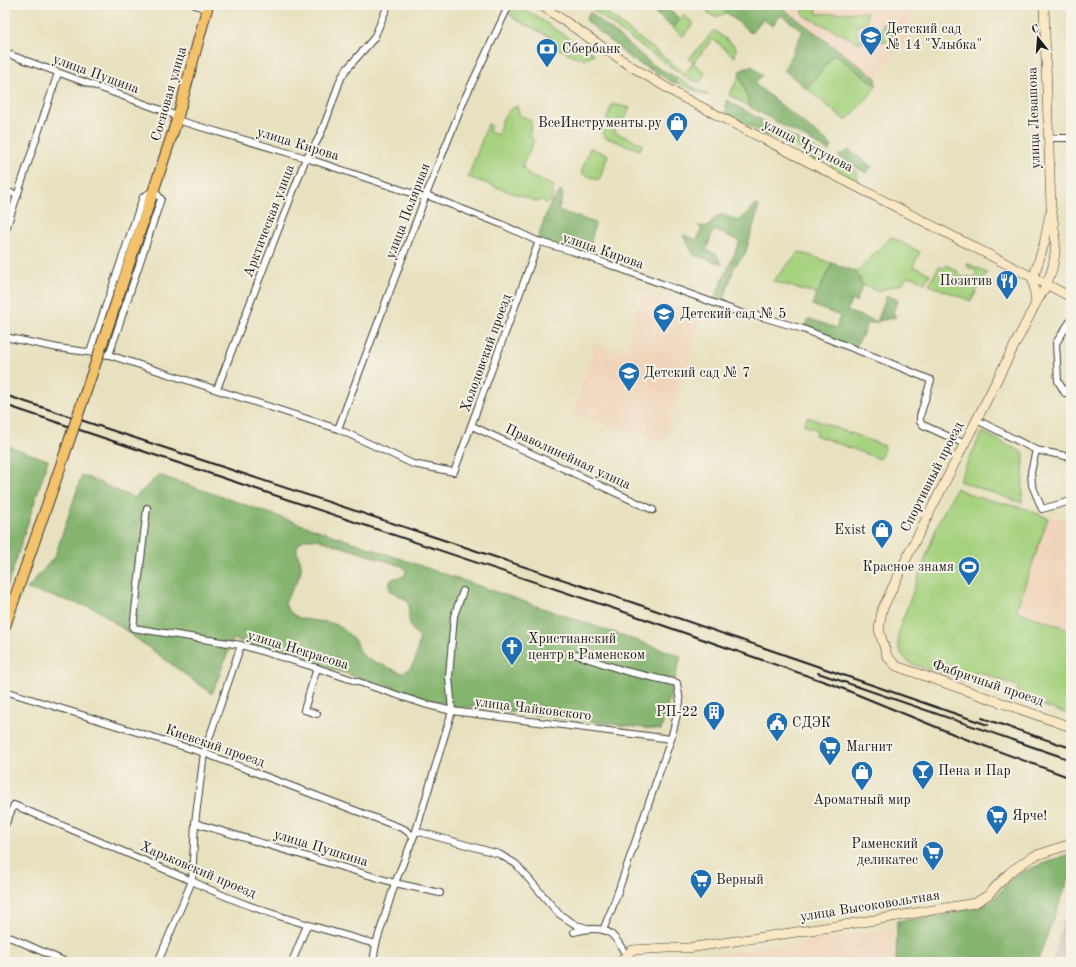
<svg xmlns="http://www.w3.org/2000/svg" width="1076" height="967" font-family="'Old Standard TT',serif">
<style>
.built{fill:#f0d5bc}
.industrial{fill:#cec1b9}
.green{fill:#a6d27f;stroke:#61774e}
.forest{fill:#84b46e;stroke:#506845;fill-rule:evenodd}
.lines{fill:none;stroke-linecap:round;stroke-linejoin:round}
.street-casing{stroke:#3b3a34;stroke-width:8}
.secondary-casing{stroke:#3b3a34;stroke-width:10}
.primary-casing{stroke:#3b3a34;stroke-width:12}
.street{stroke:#fff;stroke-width:6}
.secondary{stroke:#fae7c3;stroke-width:9}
.primary{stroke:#f3c26a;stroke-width:10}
.rail{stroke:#1c1c1c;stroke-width:2}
.primary-bridge-casing{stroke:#3b3a34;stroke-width:12;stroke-linecap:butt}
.primary-bridge{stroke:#f3c26a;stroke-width:10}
.labels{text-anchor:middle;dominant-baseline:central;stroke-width:4;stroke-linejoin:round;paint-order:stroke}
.poi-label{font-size:14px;fill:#1c1c1c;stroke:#f7f3e8;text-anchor:start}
.street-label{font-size:14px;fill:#1c1c1c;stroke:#f7f3e8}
</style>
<rect width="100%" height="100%" fill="#f7f3e8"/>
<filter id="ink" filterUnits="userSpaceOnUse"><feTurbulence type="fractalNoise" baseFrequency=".025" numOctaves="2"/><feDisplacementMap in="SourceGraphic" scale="8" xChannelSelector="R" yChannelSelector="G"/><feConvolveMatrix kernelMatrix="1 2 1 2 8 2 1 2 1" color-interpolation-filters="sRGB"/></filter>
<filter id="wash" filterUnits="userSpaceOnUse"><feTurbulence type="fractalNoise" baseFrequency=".012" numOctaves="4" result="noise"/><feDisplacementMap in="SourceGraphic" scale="16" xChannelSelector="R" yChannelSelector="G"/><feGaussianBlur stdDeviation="0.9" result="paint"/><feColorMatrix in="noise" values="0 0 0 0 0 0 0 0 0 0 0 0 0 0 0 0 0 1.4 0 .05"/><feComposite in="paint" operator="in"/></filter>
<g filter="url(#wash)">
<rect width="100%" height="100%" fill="#e8e1bf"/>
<!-- built -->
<g class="built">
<path d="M778 5H910V36L876 78Z"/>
<path d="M641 295 703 315 663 442 573 414 595 344 625 353Z"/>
<path d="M1049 517 1070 519 1071 517V630L1016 611Z"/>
<path d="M893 929V962H655L691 958Z"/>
</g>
<!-- industrial -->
<path class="industrial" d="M1063 920 1071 923V962H1052Z"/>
<!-- green -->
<g class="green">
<path d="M509 5H518L594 54 584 60 550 45V37L515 19 506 11Z"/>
<path d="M596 5H614L608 14 685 73 693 63 689 59 714 30 736 47 735 57 713 39 693 63 705 73 700 82 690 80 620 31 592 9Z"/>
<path d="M713 5H723L727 13 714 17 707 12Z"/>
<path d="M816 6 817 14 867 12V24H857L858 39 883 38 882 24 892 23 893 36 887 41 857 42 803 15V7Z"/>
<path d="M683 15 694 23 683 36 673 28Z"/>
<path d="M834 54 876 85 871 94 846 121 807 89Z"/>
<path d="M740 75 750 107 729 95Z"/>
<path d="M677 78 708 95 707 96 680 84 674 83Z"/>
<path d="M612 104 630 108 624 120 619 118 614 132 643 144 640 150 604 137 602 133Z"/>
<path d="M517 106 520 116C532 118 534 124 529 134L534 141 522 166 526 170 528 175 554 186 551 202 545 203 541 199 538 202 468 177 488 124 491 125 489 132 498 135C502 121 502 113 517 106Z"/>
<path d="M778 129 830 157 823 163 817 164 808 154 797 147 794 143 785 137 784 141 766 135Z"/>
<path d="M590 148 608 155 599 180 581 173Z"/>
<path d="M835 160 857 172 859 186 832 170 830 167Z"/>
<path d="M891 237 920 252 913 266 930 274 925 283 913 277H907L902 284 877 291 863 285 856 272Z"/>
<path d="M799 252 832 263 820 295 773 281Z"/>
<path d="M967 263 987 273 971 301 929 285 939 266 944 269 946 265 958 271 957 273 967 279V276L973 278 977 272 968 267Z"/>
<path d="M807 417 885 446 880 459 815 435 817 430 804 425Z"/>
<path d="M982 432 1024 453 1022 503 959 481Z"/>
<path d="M956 488 976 497 1023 508 1048 518 1016 611 1071 630V715L1014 696 1019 687 977 671 968 682 912 664C898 655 896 643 900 627L939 521Z"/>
</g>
<!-- forest -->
<g class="forest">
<path d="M646 5H667L666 7 680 19 673 28Z"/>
<path d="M723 5H733L738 8 741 5H778L876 78V85L834 54 807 89 784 70 803 31 781 15 772 26 763 19 751 33 727 13Z"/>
<path d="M590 12 653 65 677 78 674 83 630 58 587 21 586 18Z"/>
<path d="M752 66 762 75 755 84 832 146 829 151 750 107 739 71Z"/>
<path d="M726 100 778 129 766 135 726 114Z"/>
<path d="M849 150 872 167 866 173 838 156Z"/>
<path d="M561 190 563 195 558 210 595 223 588 257 537 241 548 208Z"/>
<path d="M755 205 759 206 745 254 734 267 722 306 713 302 740 241 713 230 706 251 716 254 722 264 694 255 683 235 697 240 702 228 698 226 708 227C720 210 720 214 739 221Z"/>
<path d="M832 263 856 272 863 285 856 302 851 300 847 311 877 322 887 295 898 300 893 312 896 317 867 324 862 336 854 349 803 329 808 319H810L836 328 840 316 812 305Z"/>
<path d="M5 445 48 460 5 594Z"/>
<path d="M82 475 134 498 159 475 681 656 661 730 473 707H456L233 639 212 694 96 609 27 589 55 556ZM305 539H317L402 566 406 570 405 576 392 579 389 584 390 590 405 599 409 603C409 617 407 629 420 637 416 651 418 667 402 673L367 659C360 654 361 651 357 644 354 638 343 629 337 625 318 617 295 626 285 604 288 592 299 583 301 569 303 556 288 549 305 539Z"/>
<path d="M1066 855 1071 856V873L1037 962H896L897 921 941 916 990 903 1016 874Z"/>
</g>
</g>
<g filter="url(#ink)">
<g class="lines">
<!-- street casing -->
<g class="street-casing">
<g id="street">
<path d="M195 5 207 9"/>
<path d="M5 53 172 114 177 120 306 158 420 196 426 195 501 224 537 241 572 251 747 315 759 316 803 329 885 361 931 380 920 416V422L923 425 965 444"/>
<path d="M1049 138H1071"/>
<path d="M5 191 18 195"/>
<path d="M5 232 58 73"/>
<path d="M1071 320 1056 343 1058 381 1065 393 1071 392"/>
<path d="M5 337 58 348 109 355 338 429 413 464 454 472 539 241"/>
<path d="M90 352 143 197 154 190 161 199 109 355"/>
<path d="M217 389 306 158C322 140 332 102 341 78L346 70 374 38 388 5"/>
<path d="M977 420 1036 450"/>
<path d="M472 426 653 510"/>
<path d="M338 429 426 195 465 98 509 5"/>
<path d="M1071 457 1036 450 1031 472 1032 485 1042 509 1071 501"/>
<path d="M147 508 133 628 241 645 317 668 424 704 452 711 449 677 454 616 463 591"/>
<path d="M577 655 625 671 677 683 680 702 671 739 613 906 603 930"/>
<path d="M317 668 304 710 317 714"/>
<path d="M5 691 204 753 404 829 413 836"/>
<path d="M195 823 395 883 440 893"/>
<path d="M5 825 14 805 192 881C249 910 315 927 376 944"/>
<path d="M416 831 499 854 516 864 559 914 576 925 587 928"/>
<path d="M574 932C585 929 601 926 611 934 617 939 622 948 626 955"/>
<path d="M5 935 66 962"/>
<path d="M158 962 192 881 195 823 204 753 241 645"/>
<path d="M292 962 307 925"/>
<path d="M373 962 376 944 395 883 416 831 452 711 671 739"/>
</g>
</g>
<!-- secondary casing -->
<g class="secondary-casing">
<g id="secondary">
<path d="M541 5 629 65 682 97 1071 297"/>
<path d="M1044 5 1051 207C1056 235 1059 259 1046 285 1043 293 1037 300 1034 307L911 549 882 610 879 630 887 656 896 666 1071 727"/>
<path d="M1036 303 1033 279 1044 244 1050 214"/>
<path d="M620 962 632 950 668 948H688L844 925 975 903 988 895 1010 872 1030 858 1040 854 1071 844"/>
</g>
</g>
<!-- primary casing -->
<g class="primary-casing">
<g id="primary">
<path d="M120 291 177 120 208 5"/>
<path d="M5 626 62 462"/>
</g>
</g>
<!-- street -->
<use href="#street" class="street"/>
<!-- secondary -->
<use href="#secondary" class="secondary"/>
<!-- primary -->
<use href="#primary" class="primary"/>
<!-- rail -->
<g class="rail">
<path d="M5 395 637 604 988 725"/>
<path d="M5 405 633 615 834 685 963 738 1071 778"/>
<path d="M818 673 1071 760"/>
<path d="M982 718 1071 748"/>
</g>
<!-- primary-bridge casing -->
<g class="primary-bridge-casing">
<path id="primary-bridge" d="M62 462 120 291"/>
</g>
<!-- primary-bridge -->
<use href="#primary-bridge" class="primary-bridge"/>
</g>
</g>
<!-- icons -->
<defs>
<g id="school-pin" transform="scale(1.15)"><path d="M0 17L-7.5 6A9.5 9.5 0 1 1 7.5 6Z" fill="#1f6fb2" stroke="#f7f3e8"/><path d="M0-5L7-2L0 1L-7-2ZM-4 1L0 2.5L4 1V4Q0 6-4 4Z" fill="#fff"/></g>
<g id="bank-pin" transform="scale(1.15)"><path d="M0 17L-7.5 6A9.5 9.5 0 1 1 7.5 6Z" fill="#1f6fb2" stroke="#f7f3e8"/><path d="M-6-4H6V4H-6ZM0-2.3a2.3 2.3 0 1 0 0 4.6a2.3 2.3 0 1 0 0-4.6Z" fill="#fff"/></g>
<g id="shop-pin" transform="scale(1.15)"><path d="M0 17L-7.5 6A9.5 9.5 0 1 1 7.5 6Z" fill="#1f6fb2" stroke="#f7f3e8"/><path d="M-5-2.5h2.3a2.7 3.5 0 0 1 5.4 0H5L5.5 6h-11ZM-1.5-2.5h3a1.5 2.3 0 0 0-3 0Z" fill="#fff"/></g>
<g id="restaurant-pin" transform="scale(1.15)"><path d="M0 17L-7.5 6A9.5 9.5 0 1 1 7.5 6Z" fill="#1f6fb2" stroke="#f7f3e8"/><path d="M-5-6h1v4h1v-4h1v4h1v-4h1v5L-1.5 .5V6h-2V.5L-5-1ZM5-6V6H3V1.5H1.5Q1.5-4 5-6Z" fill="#fff"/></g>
<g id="stadium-pin" transform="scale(1.15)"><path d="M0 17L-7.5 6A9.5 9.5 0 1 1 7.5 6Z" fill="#1f6fb2" stroke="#f7f3e8"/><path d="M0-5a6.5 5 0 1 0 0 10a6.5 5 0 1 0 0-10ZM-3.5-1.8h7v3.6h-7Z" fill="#fff"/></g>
<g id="church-pin" transform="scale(1.15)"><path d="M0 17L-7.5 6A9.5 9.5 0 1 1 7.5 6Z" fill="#1f6fb2" stroke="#f7f3e8"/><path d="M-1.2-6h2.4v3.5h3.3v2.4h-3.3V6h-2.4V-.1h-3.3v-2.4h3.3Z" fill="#fff"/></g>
<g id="building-pin" transform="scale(1.15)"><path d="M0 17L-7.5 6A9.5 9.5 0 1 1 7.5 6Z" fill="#1f6fb2" stroke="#f7f3e8"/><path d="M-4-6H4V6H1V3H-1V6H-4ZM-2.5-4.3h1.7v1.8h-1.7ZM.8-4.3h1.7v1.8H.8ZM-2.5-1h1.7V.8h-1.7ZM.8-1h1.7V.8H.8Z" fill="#fff"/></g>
<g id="civic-pin" transform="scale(1.15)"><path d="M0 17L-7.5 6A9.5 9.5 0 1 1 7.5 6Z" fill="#1f6fb2" stroke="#f7f3e8"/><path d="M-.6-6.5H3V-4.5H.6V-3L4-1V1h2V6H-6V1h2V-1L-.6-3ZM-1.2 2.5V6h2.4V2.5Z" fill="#fff"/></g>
<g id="supermarket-pin" transform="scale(1.15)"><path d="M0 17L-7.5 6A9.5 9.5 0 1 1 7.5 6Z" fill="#1f6fb2" stroke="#f7f3e8"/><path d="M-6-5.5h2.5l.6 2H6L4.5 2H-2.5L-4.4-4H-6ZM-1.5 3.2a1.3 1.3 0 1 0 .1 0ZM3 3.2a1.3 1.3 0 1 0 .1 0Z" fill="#fff"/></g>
<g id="bar-pin" transform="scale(1.15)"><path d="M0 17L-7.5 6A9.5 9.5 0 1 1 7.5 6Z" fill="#1f6fb2" stroke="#f7f3e8"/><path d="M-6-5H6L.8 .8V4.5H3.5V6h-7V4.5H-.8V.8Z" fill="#fff"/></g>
</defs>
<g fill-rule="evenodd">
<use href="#school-pin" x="871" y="37"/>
<use href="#bank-pin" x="547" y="49"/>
<use href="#shop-pin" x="677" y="123"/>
<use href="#restaurant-pin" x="1007" y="281"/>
<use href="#school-pin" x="664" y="314"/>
<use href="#school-pin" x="629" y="373"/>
<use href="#shop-pin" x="882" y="530"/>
<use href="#stadium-pin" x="969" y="567"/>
<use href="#church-pin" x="512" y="647"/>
<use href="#building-pin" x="714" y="712"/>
<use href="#civic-pin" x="777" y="723"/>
<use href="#supermarket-pin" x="830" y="747"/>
<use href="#bar-pin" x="923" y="771"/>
<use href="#shop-pin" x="862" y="772"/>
<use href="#supermarket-pin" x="997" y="816"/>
<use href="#supermarket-pin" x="933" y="852"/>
<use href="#supermarket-pin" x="701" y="880"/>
</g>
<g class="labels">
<!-- poi labels -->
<g class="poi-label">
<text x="886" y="29">Детский сад<tspan x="886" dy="16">№ 14 "Улыбка"</tspan></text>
<text x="562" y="49">Сбербанк</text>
<text x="662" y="123" text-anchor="end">ВсеИнструменты.ру</text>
<text x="992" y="281" text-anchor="end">Позитив</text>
<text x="680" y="314">Детский сад № 5</text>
<text x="644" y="373">Детский сад № 7</text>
<text x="866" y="530" text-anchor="end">Exist</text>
<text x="954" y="567" text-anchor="end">Красное знамя</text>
<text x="528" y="639">Христианский<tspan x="528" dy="16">центр в Раменском</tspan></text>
<text x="698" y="712" text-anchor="end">РП-22</text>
<text x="792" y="723">СДЭК</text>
<text x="846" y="747">Магнит</text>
<text x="938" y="771">Пена и Пар</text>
<text x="862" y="800" text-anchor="middle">Ароматный мир</text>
<text x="1012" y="816">Ярче!</text>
<text x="918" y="844" text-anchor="end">Раменский<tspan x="918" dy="16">деликатес</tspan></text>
<text x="716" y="880">Верный</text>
</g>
<!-- street labels -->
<g class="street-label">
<text transform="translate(96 74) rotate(20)">улица Пущина</text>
<text transform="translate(169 94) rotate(-74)">Сосновая улица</text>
<text transform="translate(1034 118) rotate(-92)">улица Левашова</text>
<text transform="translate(298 144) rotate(17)">улица Кирова</text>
<text transform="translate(808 146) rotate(27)">улица Чугунова</text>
<text transform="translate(408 211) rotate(-69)">улица Полярная</text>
<text transform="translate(269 221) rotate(-69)">Арктическая улица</text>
<text transform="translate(603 251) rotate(19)">улица Кирова</text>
<text transform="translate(486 353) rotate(-70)">Холодовский проезд</text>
<text transform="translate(568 457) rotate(25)">Праволинейная улица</text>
<text transform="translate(932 477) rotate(-63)">Спортивный проезд</text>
<text transform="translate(298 650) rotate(17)">улица Некрасова</text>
<text transform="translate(988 683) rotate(19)">Фабричный проезд</text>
<text transform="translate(533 709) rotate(7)">улица Чайковского</text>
<text transform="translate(215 746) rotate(19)">Киевский проезд</text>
<text transform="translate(321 848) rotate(17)">улица Пушкина</text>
<text transform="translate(198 870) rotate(23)">Харьковский проезд</text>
<text transform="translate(870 906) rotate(-9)">улица Высоковольтная</text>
</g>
</g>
<!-- margin -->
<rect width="1076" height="967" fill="none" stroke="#f7f3e8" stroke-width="20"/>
<!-- north arrow -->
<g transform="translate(1038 38) rotate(343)" stroke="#f7f3e8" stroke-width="3" paint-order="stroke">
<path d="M0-3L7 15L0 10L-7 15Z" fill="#1c1c1c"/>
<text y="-6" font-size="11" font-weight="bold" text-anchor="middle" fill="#1c1c1c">С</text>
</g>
</svg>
